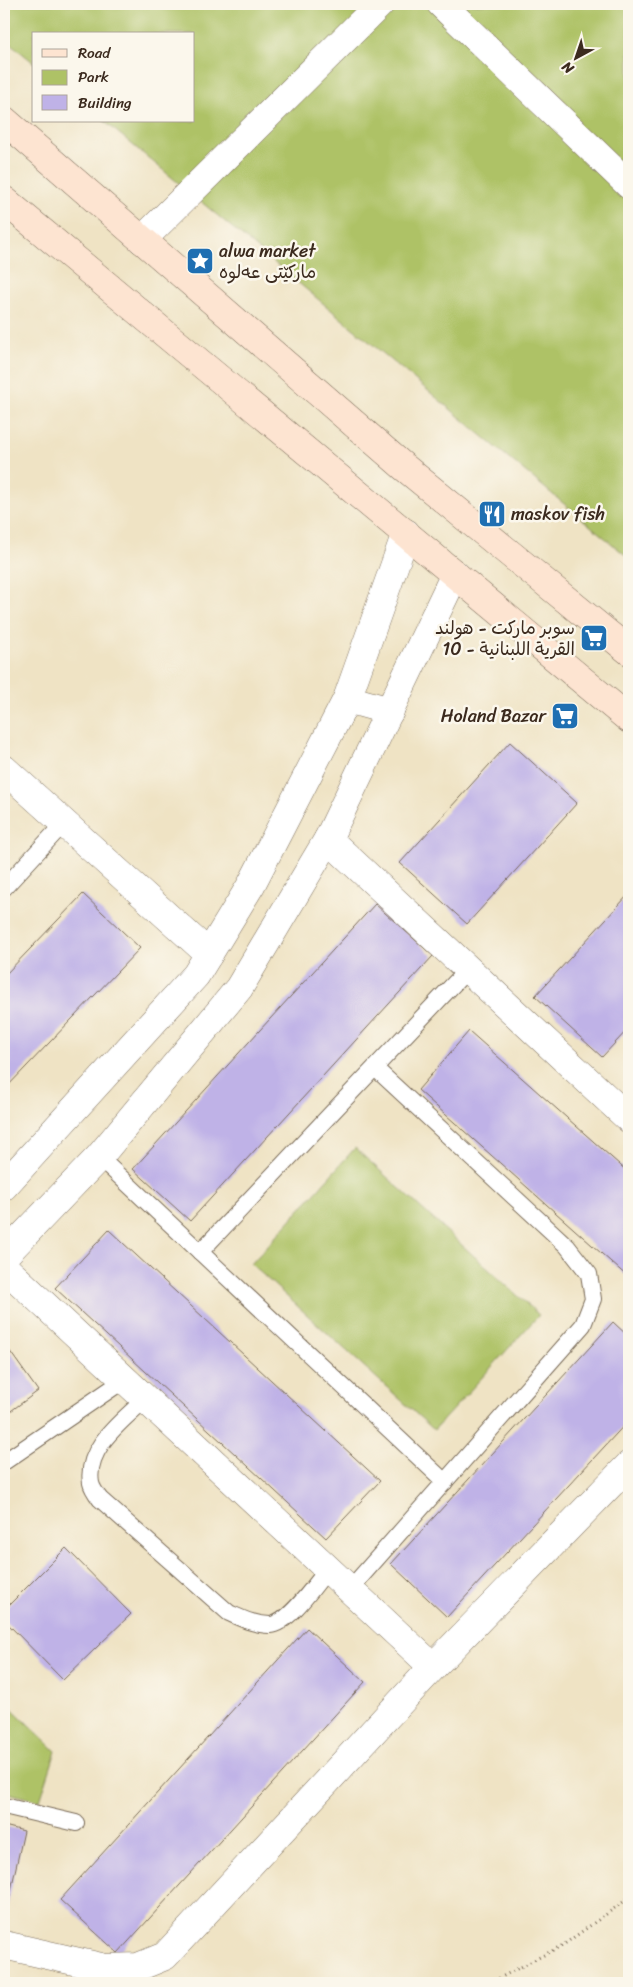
<svg xmlns="http://www.w3.org/2000/svg" width="633" height="1987" font-family="Sriracha,'Playpen Sans Arabic',sans-serif">
<style>
.green{fill:#aec266;stroke:#747642}
.building{fill:#bfb2e7}
.lines{fill:none;stroke-linecap:round;stroke-linejoin:round}
.lane-casing{stroke:#7a6b58;stroke-width:18}
.street-casing{stroke:#7a6b58;stroke-width:29}
.secondary-casing{stroke:#7a6b58;stroke-width:29}
.path{stroke:#7a6b58;stroke-width:3;stroke-dasharray:1 4;stroke-linecap:butt}
.lane{stroke:#fff;stroke-width:16}
.street{stroke:#fff;stroke-width:28}
.secondary{stroke:#fde4d1;stroke-width:28}
.labels{text-anchor:middle;dominant-baseline:central;stroke-width:5;stroke-linejoin:round;paint-order:stroke}
.poi-label{font-size:18px;fill:#3b2a1e;stroke:#fbf7ec;text-anchor:start}
</style>
<rect width="100%" height="100%" fill="#fbf7ec"/>
<filter id="ink" filterUnits="userSpaceOnUse"><feTurbulence type="fractalNoise" baseFrequency=".02" numOctaves="2"/><feDisplacementMap in="SourceGraphic" scale="10" xChannelSelector="R" yChannelSelector="G"/><feConvolveMatrix kernelMatrix="1 2 1 2 8 2 1 2 1" color-interpolation-filters="sRGB"/></filter>
<filter id="wash" filterUnits="userSpaceOnUse"><feTurbulence type="fractalNoise" baseFrequency=".0096" numOctaves="4" result="noise"/><feDisplacementMap in="SourceGraphic" scale="20" xChannelSelector="R" yChannelSelector="G"/><feGaussianBlur stdDeviation="1.12" result="paint"/><feColorMatrix in="noise" values="0 0 0 0 0 0 0 0 0 0 0 0 0 0 0 0 0 1.4 0 .05"/><feComposite in="paint" operator="in"/></filter>
<g filter="url(#wash)">
<rect width="100%" height="100%" fill="#efe3c4"/>
<!-- green -->
<g class="green">
<path d="M4 4H629V558L104 121H194V34H34V63L4 38Z"/>
<path d="M355 1148 539 1315 434 1430 251 1264Z"/>
<path d="M4 1701 56 1751 40 1801 4 1792Z"/>
</g>
<g id="blocks">
<!-- building -->
<g class="building">
<path d="M510 742 577 803 467 924 400 863Z"/>
<path d="M83 894 140 948 4 1090V976Z"/>
<path d="M629 894V1028L602 1057 535 996Z"/>
<path d="M375 904 433 956 190 1221 133 1169Z"/>
<path d="M469 1031 629 1173V1278L418 1090Z"/>
<path d="M109 1230 380 1481 326 1538 55 1288Z"/>
<path d="M613 1322 629 1337V1420L447 1617 391 1564Z"/>
<path d="M4 1343 38 1391 4 1416Z"/>
<path d="M66 1548 131 1614 63 1680 4 1620V1610Z"/>
<path d="M307 1628 365 1682 118 1953 60 1900Z"/>
<path d="M4 1826 24 1831 7 1908 4 1907Z"/>
</g>
</g>
</g>
<g filter="url(#ink)">
<use href="#blocks" fill-opacity="0" stroke="#7a6b58" stroke-width="1"/>
<g class="lines">
<!-- lane casing -->
<g class="lane-casing">
<g id="lane">
<path d="M4 888 64 823"/>
<path d="M99 1157 445 1482"/>
<path d="M200 1252 468 969"/>
<path d="M145 1399C123 1421 85 1447 91 1483 92 1488 97 1495 100 1499L229 1613C243 1619 255 1625 270 1625 289 1624 316 1583 328 1569"/>
<path d="M4 1462 124 1380"/>
<path d="M350 1589 583 1325 593 1299 589 1274 567 1246 375 1068"/>
<path d="M4 1806 76 1823"/>
</g>
</g>
<!-- street casing -->
<g class="street-casing">
<g id="street">
<path d="M441 4 629 185"/>
<path d="M142 240 380 4"/>
<path d="M347 699 390 711"/>
<path d="M4 769 209 954"/>
<path d="M328 839 629 1119"/>
<path d="M4 1186 196 975 251 885 347 699 406 533"/>
<path d="M4 1256 99 1157 239 988 328 839 455 574"/>
<path d="M4 1267 433 1667"/>
<path d="M4 1945 105 1968 138 1967 165 1956 433 1667 629 1465"/>
</g>
</g>
<!-- secondary casing -->
<g class="secondary-casing">
<g id="secondary">
<path d="M4 120 404 467 629 651"/>
<path d="M4 200 629 719"/>
</g>
</g>
<!-- path -->
<path class="path" d="M490 1983 563 1945 629 1898"/>
<!-- lane -->
<use href="#lane" class="lane"/>
<!-- street -->
<use href="#street" class="street"/>
<!-- secondary -->
<use href="#secondary" class="secondary"/>
</g>
</g>
<!-- icons -->
<defs>
<g id="sight-square" transform="scale(1.4375)"><rect x="-9" y="-9" width="18" height="18" rx="4" fill="#1f6fb2" stroke="#fbf7ec"/><path d="M0-6L1.8-2.2L6-1.7L2.9 1.2L3.7 5.4L0 3.3L-3.7 5.4L-2.9 1.2L-6-1.7L-1.8-2.2Z" fill="#fff"/></g>
<g id="restaurant-square" transform="scale(1.4375)"><rect x="-9" y="-9" width="18" height="18" rx="4" fill="#1f6fb2" stroke="#fbf7ec"/><path d="M-5-6h1v4h1v-4h1v4h1v-4h1v5L-1.5 .5V6h-2V.5L-5-1ZM5-6V6H3V1.5H1.5Q1.5-4 5-6Z" fill="#fff"/></g>
<g id="supermarket-square" transform="scale(1.4375)"><rect x="-9" y="-9" width="18" height="18" rx="4" fill="#1f6fb2" stroke="#fbf7ec"/><path d="M-6-5.5h2.5l.6 2H6L4.5 2H-2.5L-4.4-4H-6ZM-1.5 3.2a1.3 1.3 0 1 0 .1 0ZM3 3.2a1.3 1.3 0 1 0 .1 0Z" fill="#fff"/></g>
</defs>
<g fill-rule="evenodd">
<use href="#sight-square" x="200" y="261"/>
<use href="#restaurant-square" x="492" y="514"/>
<use href="#supermarket-square" x="594" y="638"/>
<use href="#supermarket-square" x="565" y="716"/>
</g>
<g class="labels">
<!-- poi labels -->
<g class="poi-label">
<text x="219" y="251">alwa market<tspan x="219" dy="21">مارکێتی عەلوە</tspan></text>
<text x="511" y="514">maskov fish</text>
<text x="575" y="628" text-anchor="end">سوبر ماركت - هولند<tspan x="575" dy="21">10 - القرية اللبنانية</tspan></text>
<text x="546" y="716" text-anchor="end">Holand Bazar</text>
</g>
</g>
<!-- margin -->
<rect width="633" height="1987" fill="none" stroke="#fbf7ec" stroke-width="20"/>
<!-- legend -->
<rect x="32" y="32" width="162" height="90" fill="#fbf7ec" stroke="#aea59a"/>
<rect x="42" y="49" width="25" height="8" fill="#fde4d1" stroke="#aea59a"/>
<text x="78" y="58" font-size="15" fill="#3b2a1e">Road</text>
<rect x="42" y="70" width="25" height="15" fill="#aec266" stroke="#aea59a"/>
<text x="78" y="82" font-size="15" fill="#3b2a1e">Park</text>
<rect x="42" y="95" width="25" height="15" fill="#bfb2e7" stroke="#aea59a"/>
<text x="78" y="108" font-size="15" fill="#3b2a1e">Building</text>
<!-- north arrow -->
<g transform="translate(576 58) rotate(220)" stroke="#fbf7ec" stroke-width="4" paint-order="stroke">
<path d="M0-4L9 19L0 12L-9 19Z" fill="#3b2a1e"/>
<text y="-8" font-size="14" font-weight="bold" text-anchor="middle" fill="#3b2a1e">N</text>
</g>
</svg>
